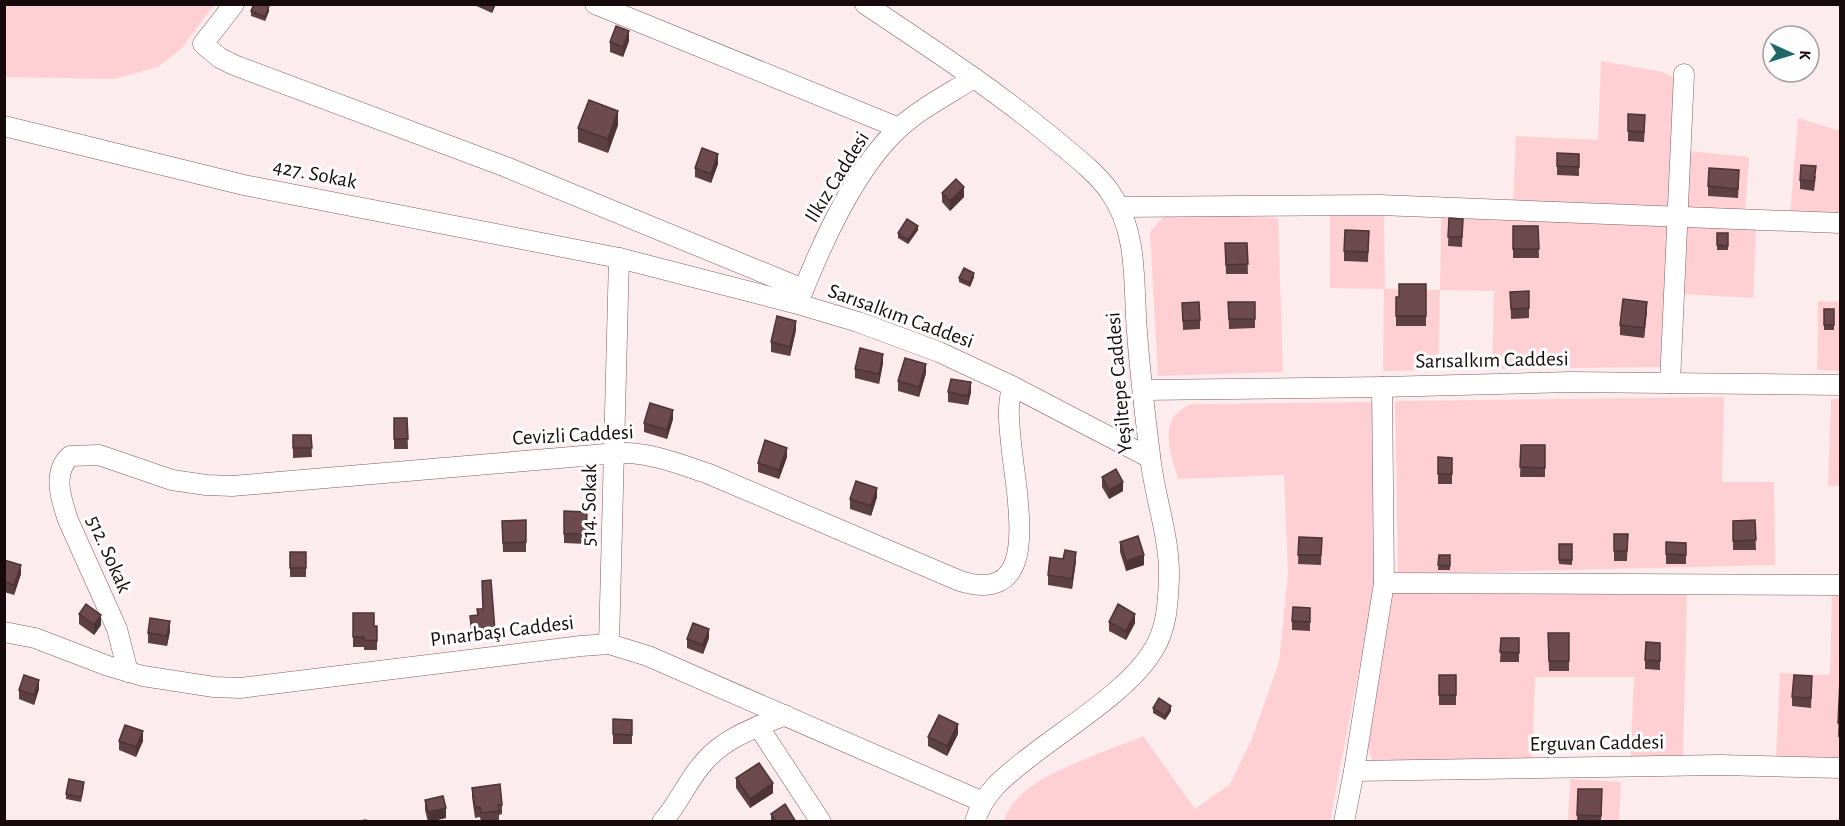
<svg xmlns="http://www.w3.org/2000/svg" width="1845" height="826" font-family="'Alegreya Sans',sans-serif">
<style>
.green{fill:#fed0d4}
.lines{fill:none;stroke-linecap:round;stroke-linejoin:round}
.minor-casing{stroke:#7f5c60;stroke-width:21}
.minor{stroke:#fff;stroke-width:20}
.wall{fill:#5d4043}
.shaded-wall{fill:#4c3437}
.building{fill:#6c4a4e;stroke:#4c3437;stroke-width:1.5}
.labels{text-anchor:middle;dominant-baseline:central;stroke-width:6;stroke-linejoin:round;paint-order:stroke}
.street-label{font-size:21px;fill:#170a0c;stroke:#fdfdfd}
</style>
<rect width="100%" height="100%" fill="#fceced"/>
<!-- green -->
<g class="green">
<path d="M5 4H214V5L181 49 158 67 114 79 5 77Z"/>
<path d="M1601 61 1663 72 1672 77 1677 84 1672 209 1513 203 1516 136 1598 140Z"/>
<path d="M1798 118 1840 131V217L1790 216Z"/>
<path d="M1689 151 1749 157 1745 214 1692 213 1684 203Z"/>
<path d="M1174 213 1278 218 1283 372 1158 376 1150 232 1164 216Z"/>
<path d="M1330 214 1384 216 1385 289 1440 290 1441 218 1667 226 1662 367 1492 369 1494 291 1440 290 1438 370 1383 371 1384 289 1330 288Z"/>
<path d="M1687 224 1756 229 1753 298 1681 294Z"/>
<path d="M1818 301 1840 302V371L1817 370Z"/>
<path d="M1724 397 1722 482H1774L1775 565 1398 574 1395 401Z"/>
<path d="M1831 399H1840V486H1828Z"/>
<path d="M1376 402 1377 574 1330 821 1003 822C1008 810 1015 799 1025 791 1053 768 1108 751 1143 736L1195 809 1230 784 1251 741 1279 662 1288 573 1284 475 1178 479C1170 451 1156 418 1192 404Z"/>
<path d="M1687 591 1683 759 1630 760 1634 677H1535L1532 761 1373 762 1368 749 1393 593Z"/>
<path d="M1832 592H1840V759L1776 757 1780 673 1830 675Z"/>
<path d="M1570 779 1621 782 1619 821 1568 822Z"/>
</g>
<g class="lines">
<!-- minor casing -->
<g class="minor-casing">
<g id="minor">
<path d="M234 4 203 44 220 58 234 65 506 167 803 289"/>
<path d="M595 4 899 128"/>
<path d="M865 4C929 47 994 89 1054 139 1073 155 1096 172 1110 192 1139 233 1133 285 1137 332 1140 373 1145 415 1150 455 1154 496 1170 536 1169 578 1168 603 1167 630 1152 652 1128 691 1063 730 1027 759 1005 776 982 794 975 822"/>
<path d="M4 126 244 185 619 258 798 304 858 322 939 352 1012 386 1150 458"/>
<path d="M1120 207 1380 205 1840 223"/>
<path d="M799 301C820 247 855 169 897 130 919 109 949 94 974 78"/>
<path d="M1670 383 1684 74"/>
<path d="M1144 390 1382 387 1571 382 1840 385"/>
<path d="M1384 583 1840 585"/>
<path d="M4 632 35 638 108 666 143 676 214 687 240 688 581 646 609 644 648 656 983 802"/>
<path d="M609 644 619 258"/>
<path d="M128 672 117 629 68 520C61 499 52 473 70 456L99 455 172 480 206 485 232 486 583 456C597 455 612 453 626 453 655 454 682 465 709 474L960 581C1028 602 1021 535 1017 491 1014 467 1010 442 1009 418 1008 407 1010 397 1012 386"/>
<path d="M758 726 821 822"/>
<path d="M1354 771 1720 765 1840 768"/>
<path d="M662 822C680 802 688 779 705 761 726 737 757 727 785 715"/>
<path d="M1344 822 1354 771 1384 583 1382 387"/>
</g>
</g>
<!-- minor -->
<use href="#minor" class="minor"/>
</g>
<!-- wall -->
<g class="wall">
<path d="M472 4H496L492 13Z"/>
<path d="M251 11H269L265 21 251 16Z"/>
<path d="M629 41 623 57 610 52V42Z"/>
<path d="M618 125 608 153 578 142V128Z"/>
<path d="M1645 125 1644 142 1628 141V131Z"/>
<path d="M1557 153 1579 154V176L1557 175Z"/>
<path d="M718 164 711 183 695 177V168Z"/>
<path d="M1816 176 1814 191 1800 189V180Z"/>
<path d="M1739 180 1738 198 1708 196V186Z"/>
<path d="M942 193 964 197 950 211 942 202Z"/>
<path d="M1449 218 1463 219 1462 247 1448 246Z"/>
<path d="M1513 226H1538L1539 258H1513Z"/>
<path d="M918 230 908 244 898 238V233Z"/>
<path d="M1369 231 1368 262 1344 261V251Z"/>
<rect x="1717" y="233" width="11" height="17"/>
<path d="M1225 243H1247L1248 274H1226Z"/>
<path d="M974 277 970 287 959 282V278Z"/>
<path d="M1426 284V326H1396V297H1399Z"/>
<path d="M1510 292 1529 308V318L1511 319Z"/>
<path d="M1228 302H1255V328L1229 329Z"/>
<path d="M1182 303 1200 320V329L1183 330Z"/>
<rect x="1824" y="309" width="10" height="21"/>
<path d="M1647 311 1644 338 1620 335V325Z"/>
<path d="M796 330 790 356 771 352V342Z"/>
<path d="M883 363 879 384 855 378V369Z"/>
<path d="M926 373 919 397 898 391V381Z"/>
<path d="M948 392H971L968 405 948 402Z"/>
<path d="M394 418H407L408 449H394Z"/>
<path d="M673 419 667 439 644 432V423Z"/>
<path d="M293 435H311L312 457 293 458Z"/>
<path d="M1521 445H1545V477H1520Z"/>
<path d="M787 457 779 479 758 472V463Z"/>
<path d="M1438 457 1452 458V484H1438Z"/>
<path d="M1102 477 1123 491 1109 499 1102 487Z"/>
<path d="M877 497 871 516 850 509V499Z"/>
<path d="M564 511 587 512 586 544 564 543Z"/>
<path d="M526 520V552H503L502 521Z"/>
<path d="M1755 520 1756 550H1733V521Z"/>
<path d="M1614 534H1628L1627 561H1614Z"/>
<path d="M1299 537 1322 538 1321 565 1298 564Z"/>
<path d="M1120 542 1144 565 1126 571 1120 552Z"/>
<path d="M1666 542 1686 543V564H1666Z"/>
<path d="M1559 544H1572V565L1559 564Z"/>
<rect x="290" y="552" width="16" height="25"/>
<path d="M1439 555H1450V570H1438Z"/>
<path d="M4 560 21 574 14 595 4 592Z"/>
<path d="M1076 561 1072 589 1048 585V575Z"/>
<path d="M1310 608V631L1292 630V621Z"/>
<path d="M477 609 495 631V640L472 642 470 616 477 615Z"/>
<path d="M353 613 374 626H377V650H364V647H353Z"/>
<path d="M79 614 101 625 94 635 79 624Z"/>
<path d="M1109 622 1135 623 1126 640 1109 631Z"/>
<path d="M170 631 167 646 148 643V633Z"/>
<path d="M1548 633H1569V671H1549Z"/>
<path d="M709 638 703 654 687 648V639Z"/>
<path d="M1501 638H1519V662H1500Z"/>
<path d="M1660 643V670L1645 669V660Z"/>
<rect x="1439" y="675" width="17" height="30"/>
<path d="M1840 680V737H1838Z"/>
<path d="M1812 685 1811 708 1792 706V697Z"/>
<path d="M39 689 34 705 19 699V690Z"/>
<path d="M1153 708 1171 711 1165 720 1153 713Z"/>
<path d="M613 719 632 720V744H613Z"/>
<path d="M958 734 947 756 928 746V737Z"/>
<path d="M119 741H143L136 757 119 750Z"/>
<path d="M736 778 773 793 750 808 736 788Z"/>
<path d="M84 787 81 802 66 799V794Z"/>
<path d="M472 788 502 805V814L499 815V820L481 822 480 817 475 818 472 797Z"/>
<path d="M1578 789H1602L1601 822H1577Z"/>
<path d="M425 800 446 818 428 822 425 810Z"/>
<path d="M771 814 796 822H771Z"/>
</g>
<!-- shaded-wall -->
<g class="shaded-wall">
<path d="M492 4H496L492 13Z"/>
<path d="M269 6V11L265 21V17Z"/>
<path d="M629 31V41L623 57V47Z"/>
<path d="M618 111V125L608 153V139Z"/>
<path d="M718 154V164L711 183V174Z"/>
<path d="M964 187V197L950 211V201Z"/>
<path d="M918 226V230L908 244V240Z"/>
<path d="M974 273V277L970 287V283Z"/>
<path d="M1647 302V311L1644 338V328Z"/>
<path d="M796 321V330L790 356V347Z"/>
<path d="M883 354V363L879 384V374Z"/>
<path d="M926 364V373L919 397V387Z"/>
<path d="M971 382V392L968 405V396Z"/>
<path d="M673 410V419L667 439V430Z"/>
<path d="M787 448V457L779 479V470Z"/>
<path d="M1123 482V491L1109 499V490Z"/>
<path d="M877 488V497L871 516V506Z"/>
<path d="M1076 552V561L1072 589V579Z"/>
<path d="M1144 555V565L1126 571V561Z"/>
<path d="M21 565V574L14 595V585Z"/>
<path d="M1135 614V623L1126 640V631Z"/>
<path d="M101 615V625L94 635V625Z"/>
<path d="M170 621V631L167 646V636Z"/>
<path d="M709 629V638L703 654V645Z"/>
<path d="M39 680V689L34 705V695Z"/>
<path d="M1171 706V711L1165 720V716Z"/>
<path d="M958 724V734L947 756V746Z"/>
<path d="M143 731V741L136 757V747Z"/>
<path d="M773 783V793L750 808V799Z"/>
<path d="M446 808V818L428 822V812Z"/>
</g>
<!-- building -->
<g class="building">
<path d="M254 4H264L269 6 265 17 251 11Z"/>
<path d="M616 26 629 31 623 47 610 42Z"/>
<path d="M589 100 618 111 608 139 578 128Z"/>
<path d="M1628 114 1645 115 1644 132 1628 131Z"/>
<path d="M702 148 718 154 711 174 695 168Z"/>
<path d="M1557 153 1579 154V167L1557 166Z"/>
<path d="M1801 165 1816 166 1814 181 1800 180Z"/>
<path d="M1709 168 1739 170 1738 189 1708 186Z"/>
<path d="M956 179 964 187 950 201 942 193Z"/>
<path d="M1449 218 1463 219 1462 237H1448Z"/>
<path d="M907 219 918 226 908 240 898 233Z"/>
<path d="M1513 226H1538L1539 249H1513Z"/>
<path d="M1345 230 1369 231 1368 252 1344 251Z"/>
<path d="M1717 233H1728V246L1717 245Z"/>
<path d="M1225 243H1247L1248 264 1226 265Z"/>
<path d="M964 268 974 273 970 283 959 278Z"/>
<path d="M1399 284H1426V316H1396V297H1399Z"/>
<path d="M1529 291V308L1511 309 1510 292Z"/>
<path d="M1623 299 1647 302 1644 328 1620 325Z"/>
<path d="M1199 302 1200 320 1183 321 1182 303Z"/>
<path d="M1228 302H1255V319H1229Z"/>
<rect x="1824" y="309" width="10" height="16"/>
<path d="M777 316 796 321 790 347 771 342Z"/>
<path d="M860 348 883 354 879 374 855 369Z"/>
<path d="M905 358 926 364 919 387 898 381Z"/>
<path d="M951 379 971 382 968 396 948 392Z"/>
<path d="M650 403 673 410 667 430 644 423Z"/>
<path d="M394 418H407L408 439H394Z"/>
<path d="M293 435H311L312 448H293Z"/>
<path d="M765 440 787 448 779 470 758 463Z"/>
<path d="M1521 445H1545V468L1520 467Z"/>
<path d="M1438 457 1452 458V474H1438Z"/>
<path d="M1116 469 1123 482 1109 490 1102 477Z"/>
<path d="M856 481 877 488 871 506 850 499Z"/>
<path d="M564 511 587 512 586 534H564Z"/>
<path d="M526 520V542L503 543 502 521Z"/>
<path d="M1755 520 1756 540 1733 541V521Z"/>
<path d="M1614 534H1628L1627 551H1614Z"/>
<path d="M1138 536 1144 555 1126 561 1120 542Z"/>
<path d="M1299 537 1322 538 1321 555H1298Z"/>
<path d="M1666 542 1686 543V555L1666 554Z"/>
<rect x="1559" y="544" width="13" height="16"/>
<path d="M1065 550 1076 552 1072 579 1048 575 1050 557 1063 559Z"/>
<rect x="290" y="552" width="16" height="16"/>
<path d="M1439 555H1450V566L1438 565Z"/>
<path d="M4 560 21 565 14 585 4 582Z"/>
<path d="M491 580 495 631 472 633 470 616 478 615 477 609H483L482 581Z"/>
<path d="M86 604 101 615 94 625 79 614Z"/>
<path d="M1118 604 1135 614 1126 631 1109 622Z"/>
<path d="M1293 607 1310 608V622L1292 621Z"/>
<path d="M353 613H374V626H377V641L364 640V637H353Z"/>
<path d="M150 618 170 621 167 636 148 633Z"/>
<path d="M693 623 709 629 703 645 687 639Z"/>
<path d="M1548 633H1569V661H1549Z"/>
<path d="M1501 638H1519V653L1500 652Z"/>
<path d="M1646 642 1660 643V661L1645 660Z"/>
<path d="M24 675 39 680 34 695 19 690Z"/>
<rect x="1439" y="675" width="17" height="20"/>
<path d="M1794 675 1812 676 1811 698 1792 697Z"/>
<path d="M1840 680V723H1838Z"/>
<path d="M1159 698 1171 706 1165 716 1153 708Z"/>
<path d="M939 715 958 724 947 746 928 737Z"/>
<path d="M613 719 632 720V735L613 734Z"/>
<path d="M125 725 143 731 136 747 119 741Z"/>
<path d="M759 763 773 783 750 799 736 778Z"/>
<path d="M69 779 84 782 81 797 66 794Z"/>
<path d="M500 784 502 805H498L499 811 481 813 480 807 475 808 472 788Z"/>
<path d="M1578 789H1602L1601 816 1577 815Z"/>
<path d="M443 796 446 808 428 812 425 800Z"/>
<path d="M785 804 796 822H776L771 814Z"/>
<path d="M366 820V822H352Z"/>
</g>
<g class="labels">
<!-- street labels -->
<g class="street-label">
<text transform="translate(315 174) rotate(11)">427. Sokak</text>
<text transform="translate(837 177) rotate(-58)">Ilkız Caddesi</text>
<text transform="translate(901 316) rotate(20)">Sarısalkım Caddesi</text>
<text transform="translate(1492 360) rotate(-1)">Sarısalkım Caddesi</text>
<text transform="translate(1119 383) rotate(-95)">Yeşiltepe Caddesi</text>
<text transform="translate(573 435) rotate(-3)">Cevizli Caddesi</text>
<text transform="translate(589 505) rotate(-89)">514. Sokak</text>
<text transform="translate(109 554) rotate(66)">512. Sokak</text>
<text transform="translate(502 631) rotate(-7)">Pınarbaşı Caddesi</text>
<text transform="translate(1597 743) rotate(-1)">Erguvan Caddesi</text>
</g>
</g>
<!-- border -->
<rect width="1845" height="826" fill="none" stroke="#170a0c" stroke-width="12"/>
<!-- north arrow -->
<g transform="translate(1791 54) rotate(94)"><circle r="28" fill="#fdfdfd" stroke="#a19c9d" stroke-width="1.5"/>
<path d="M0-4.5L10 22L0 15L-10 22Z" fill="#1d6967"/>
<text y="-9" font-size="16" font-weight="bold" text-anchor="middle" fill="#170a0c">K</text>
</g>
</svg>
